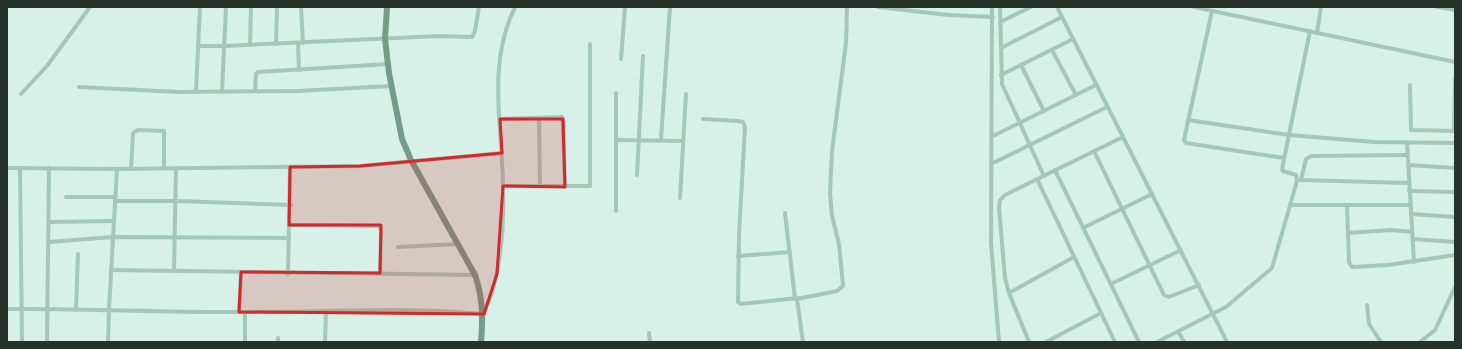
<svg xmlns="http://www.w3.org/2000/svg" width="1462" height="349" font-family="Ubuntu,sans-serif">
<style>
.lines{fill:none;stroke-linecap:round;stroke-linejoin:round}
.street{stroke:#a3c8b9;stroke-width:4}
.secondary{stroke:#759c88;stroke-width:6}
.marked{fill:#d62828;fill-opacity:0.2;stroke:#d62828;stroke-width:3;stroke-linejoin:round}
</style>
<rect width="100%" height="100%" fill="#d7f0e8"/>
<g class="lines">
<!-- street -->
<g class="street">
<path d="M301 7 303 43"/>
<path d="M878 7 948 15 993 17"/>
<path d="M992 7 991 243 999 342"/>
<path d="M1000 7 1002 84 1044 176"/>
<path d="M1057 7 1227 342"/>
<path d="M1194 7 1455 62"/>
<path d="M1437 7 1455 10"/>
<path d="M1212 11 1184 140 1186 143 1284 158"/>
<path d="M1000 22 1031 7"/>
<path d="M1317 33 1321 7"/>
<path d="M298 43 299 70"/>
<path d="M276 44 277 7"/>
<path d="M250 45 251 7"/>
<path d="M198 46H224L439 36 472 37 475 31 479 7"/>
<path d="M1001 48 1062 17"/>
<path d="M1052 50 1076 95"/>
<path d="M621 59 625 7"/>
<path d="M1021 65 1044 111"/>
<path d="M1001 75 1073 39"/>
<path d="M1410 85 1411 130 1455 131"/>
<path d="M79 87 179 92 298 91 391 86"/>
<path d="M196 91 200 7"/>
<path d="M222 91 226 7"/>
<path d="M255 91 256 74 258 72 388 64"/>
<path d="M21 94 47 66 90 7"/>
<path d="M539 118 540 186"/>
<path d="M500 119 562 117 563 121 565 187"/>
<path d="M703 119 738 121 743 122 745 127 739 235 738 302 741 304 798 298"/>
<path d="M1188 120 1289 135 1374 142 1455 143"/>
<path d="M1454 131 1455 79"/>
<path d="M991 137 1096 85"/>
<path d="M661 139 670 7"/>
<path d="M616 140 682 141"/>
<path d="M1407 142 1414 262"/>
<path d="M1094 151 1164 295 1169 297 1199 285"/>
<path d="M991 164 1107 107"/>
<path d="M1408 165 1455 168"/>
<path d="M7 168 117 169 360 166 502 153"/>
<path d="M20 168 22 342"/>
<path d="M131 169 133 133 138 130 164 131V168"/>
<path d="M1055 170 1139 342"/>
<path d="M637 175 643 56"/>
<path d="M1037 179 1115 342"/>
<path d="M1300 180 1409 183"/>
<path d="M1301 180 1306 159 1311 156 1407 155"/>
<path d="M503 186H590V44"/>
<path d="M1409 191 1455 192"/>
<path d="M66 197H115"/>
<path d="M680 198 686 94"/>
<path d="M115 201H177L291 205"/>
<path d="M1290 205H1410"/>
<path d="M1347 205 1349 262 1352 267 1388 265 1455 255"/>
<path d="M616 211V93"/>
<path d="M785 213 795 299"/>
<path d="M1411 214 1455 217"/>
<path d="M49 222 114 221"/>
<path d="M289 225 379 226 381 231 380 273"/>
<path d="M1083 228 1152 194"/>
<path d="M1348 233 1391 230 1412 232"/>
<path d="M1413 239 1455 242"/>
<path d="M49 242 113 237 289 238"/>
<path d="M398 247 458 244"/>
<path d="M738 256 790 252"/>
<path d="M111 270 475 275"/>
<path d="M174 271 176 168"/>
<path d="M288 274 290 167"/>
<path d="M1111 284 1181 250"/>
<path d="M1009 293 1074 257"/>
<path d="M1367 305 1369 324 1381 342"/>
<path d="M7 309C87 308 167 313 247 312 326 312 405 307 484 314 487 304 492 295 494 285 502 254 504 218 503 186 502 125 487 64 515 7"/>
<path d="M76 309 78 254"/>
<path d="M239 312 241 272"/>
<path d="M1178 331 1184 342"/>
<path d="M649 333 650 342"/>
<path d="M47 342 49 168"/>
<path d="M108 342 109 309 117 169"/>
<path d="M245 342V313"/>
<path d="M278 342V338"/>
<path d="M325 342 326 311"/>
<path d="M803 342 797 299 837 291 843 286 839 244 832 216 830 193 832 151 846 43 847 7"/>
<path d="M1029 342 1009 293 1005 278 999 208 1000 200 1005 195 1123 137"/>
<path d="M1046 342 1101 313"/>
<path d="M1157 342 1226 307 1272 268 1297 181 1296 175 1283 171 1282 169 1310 31"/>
<path d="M1420 342 1435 330 1455 287"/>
</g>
<!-- secondary -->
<path class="secondary" d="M387 7 385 39 389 73 402 139 411 160 475 275C483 298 483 318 481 342"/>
</g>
<!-- marked area -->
<path class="marked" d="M500 119H563L565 187 503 186 497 274 484 314 239 312 241 272 380 273 381 225H289L290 167 360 166 502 153Z"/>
<!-- border -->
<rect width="1462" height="349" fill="none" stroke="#25332b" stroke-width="16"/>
</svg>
